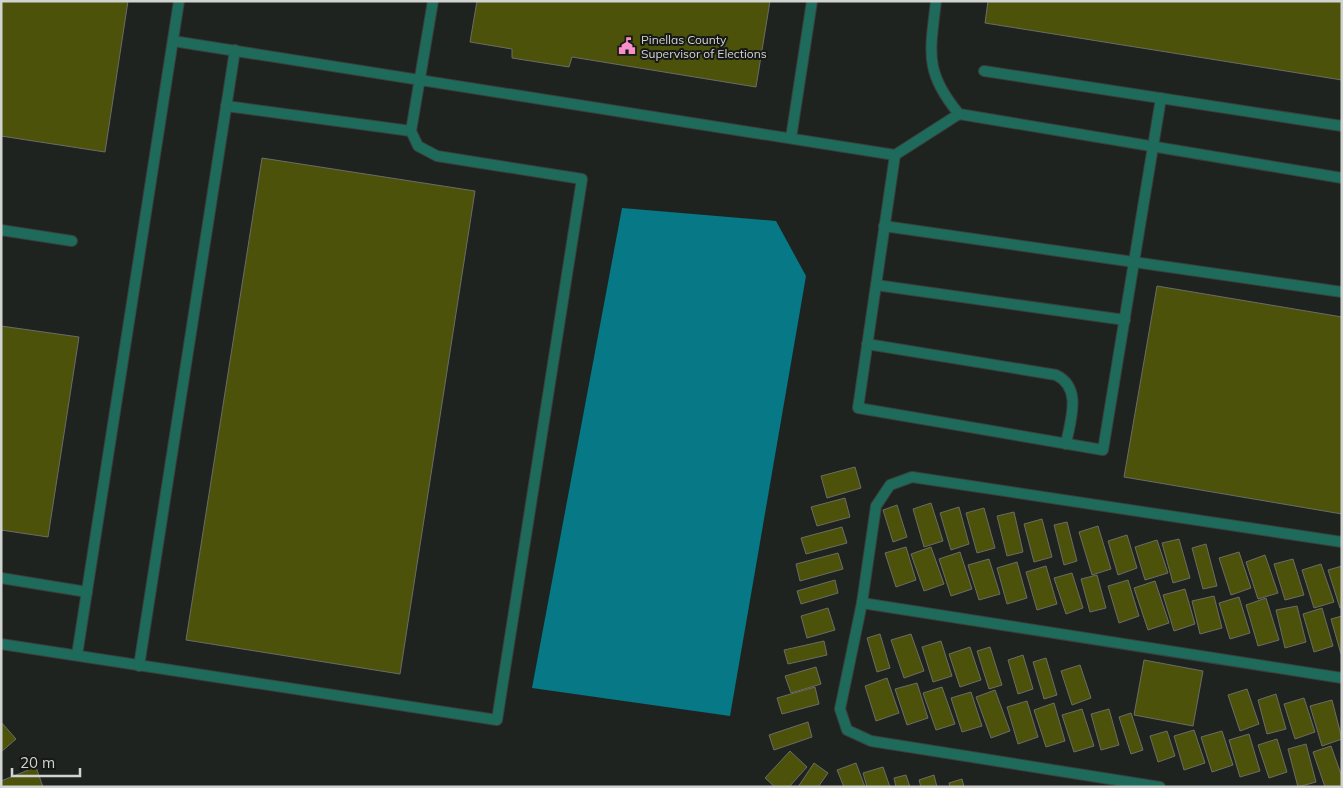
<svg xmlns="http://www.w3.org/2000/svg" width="1343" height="788" font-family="Mulish,sans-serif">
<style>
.water{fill:#077885}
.building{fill:#4d520a;stroke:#6b6c66}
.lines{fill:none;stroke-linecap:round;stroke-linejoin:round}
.service-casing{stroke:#3b3f3b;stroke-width:12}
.service{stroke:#1e6a5b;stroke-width:10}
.labels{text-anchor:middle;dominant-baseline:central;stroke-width:4;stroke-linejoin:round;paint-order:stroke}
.poi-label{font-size:12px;fill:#d1d4d1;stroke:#161916;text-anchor:start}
</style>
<rect width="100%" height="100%" fill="#1f231f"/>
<!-- water -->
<path class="water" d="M622 208 776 221 806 276 730 716 532 688Z"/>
<!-- building -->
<g class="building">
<path d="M1 1H128L105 152 1 136Z"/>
<path d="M477 1H770L756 87 572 57 569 67 512 58V49L470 42Z"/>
<path d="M988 1H1342V80L985 23Z"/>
<path d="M262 158 475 191 400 674 186 640Z"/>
<path d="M1157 286 1342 317V514L1124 477Z"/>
<path d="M1 326 79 337 48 537 1 530Z"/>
<path d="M855 467 861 488 827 498 821 476Z"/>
<path d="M845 498 850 517 817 526 811 507Z"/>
<path d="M931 503 943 541 924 547 913 509Z"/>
<path d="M897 505 907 537 893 542 883 510Z"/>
<path d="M959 507 969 544 951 550 940 513Z"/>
<path d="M984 508 995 548 977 553 966 513Z"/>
<path d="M1014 512 1023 552 1007 556 997 516Z"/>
<path d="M1042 519 1052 557 1034 562 1024 524Z"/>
<path d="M1067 522 1077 561 1064 565 1054 525Z"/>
<path d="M1098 526 1111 569 1092 575 1079 532Z"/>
<path d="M842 527 847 543 806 554 801 538Z"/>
<path d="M1127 535 1137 568 1118 575 1108 541Z"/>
<path d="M1179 539 1190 578 1173 583 1162 543Z"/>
<path d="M1157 540 1168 573 1145 580 1135 547Z"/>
<path d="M1206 544 1217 586 1203 589 1192 548Z"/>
<path d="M906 547 916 580 896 587 885 553Z"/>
<path d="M931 547 944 584 924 591 911 554Z"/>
<path d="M960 552 972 589 951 596 939 559Z"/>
<path d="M1239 552 1251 588 1231 595 1219 558Z"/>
<path d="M838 553 843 569 800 581 796 564Z"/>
<path d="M1265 555 1278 593 1258 599 1246 562Z"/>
<path d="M989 559 1000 594 979 600 968 565Z"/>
<path d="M1293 559 1304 595 1285 600 1274 564Z"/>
<path d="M1017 562 1027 598 1007 604 997 568Z"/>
<path d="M1321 564 1334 602 1314 608 1302 570Z"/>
<path d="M1046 566 1057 604 1037 610 1026 572Z"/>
<path d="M1342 566V608H1340L1328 570Z"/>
<path d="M1072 573 1083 608 1066 614 1054 578Z"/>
<path d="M1097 575 1106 608 1090 612 1081 579Z"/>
<path d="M835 580 838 593 801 604 797 591Z"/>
<path d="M1128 580 1139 616 1119 623 1108 586Z"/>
<path d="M1155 581 1169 623 1148 630 1134 588Z"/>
<path d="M1185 589 1195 624 1174 631 1163 595Z"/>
<path d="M1214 596 1222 628 1200 634 1192 601Z"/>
<path d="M1239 597 1250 633 1230 639 1219 603Z"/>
<path d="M1266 598 1279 640 1258 646 1246 605Z"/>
<path d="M1297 606 1306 642 1285 648 1276 610Z"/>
<path d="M828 608 835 630 807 638 801 616Z"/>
<path d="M1322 608 1333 646 1314 652 1303 614Z"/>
<path d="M1342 616V654H1341L1331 619Z"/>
<path d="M880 634 890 668 877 672 867 638Z"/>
<path d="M911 634 924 671 904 678 891 640Z"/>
<path d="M824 641 827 655 788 664 784 650Z"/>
<path d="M941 641 952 676 933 682 922 647Z"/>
<path d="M970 647 981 680 960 687 949 654Z"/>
<path d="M990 647 1002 685 989 689 977 651Z"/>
<path d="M1023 655 1033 689 1018 694 1008 660Z"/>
<path d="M1046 658 1057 695 1044 699 1033 662Z"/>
<path d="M1144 660 1203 671 1193 726 1134 715Z"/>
<path d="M1080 665 1091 698 1072 705 1061 671Z"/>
<path d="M816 667 821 684 791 693 785 676Z"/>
<path d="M887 678 899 713 876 721 865 686Z"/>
<path d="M917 683 928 718 907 725 895 689Z"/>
<path d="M815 687 819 704 782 714 777 698Z"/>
<path d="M942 687 955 724 936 730 923 693Z"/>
<path d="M1247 689 1259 724 1240 731 1228 695Z"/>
<path d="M995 690 1010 731 991 738 976 697Z"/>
<path d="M971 692 982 726 962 732 951 698Z"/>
<path d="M1276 694 1286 729 1267 734 1258 700Z"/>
<path d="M1304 698 1315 732 1295 739 1284 704Z"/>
<path d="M1332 700 1342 739 1322 746 1310 706Z"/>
<path d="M1027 701 1038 737 1018 744 1007 707Z"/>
<path d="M1054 703 1065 741 1046 747 1034 710Z"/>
<path d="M1082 709 1094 746 1074 752 1062 715Z"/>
<path d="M1109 709 1119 745 1101 750 1091 714Z"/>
<path d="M1131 713 1143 750 1131 754 1119 717Z"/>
<path d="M1 722 16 739 1 752Z"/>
<path d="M808 722 812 737 774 750 769 735Z"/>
<path d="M1194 730 1205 763 1184 770 1174 736Z"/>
<path d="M1167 731 1175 756 1158 762 1150 736Z"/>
<path d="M1222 731 1233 765 1212 772 1201 737Z"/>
<path d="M1249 734 1260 771 1240 777 1229 740Z"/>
<path d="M1277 739 1287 772 1269 778 1258 745Z"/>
<path d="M1306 744 1316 782 1298 787 1288 749Z"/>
<path d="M1331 746 1342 777V786L1339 787H1325L1313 752Z"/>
<path d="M790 751 807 767 789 787H775L765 778Z"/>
<path d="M814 763 828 773 818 787H798Z"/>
<path d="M856 763 865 787H844L837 770Z"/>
<path d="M36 767 43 787H1V781Z"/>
<path d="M883 767 890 787H867L863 773Z"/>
<path d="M906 775 910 787H896L894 778Z"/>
<path d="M934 775 937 787H921L919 780Z"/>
<path d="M962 779 964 787H950L949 783Z"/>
</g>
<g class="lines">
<!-- service casing -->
<g class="service-casing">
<g id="service">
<path d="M936 1C930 53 924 72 959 114L1342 178"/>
<path d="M173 41 895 155 959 114"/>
<path d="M984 71 1342 126"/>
<path d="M226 106 411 131"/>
<path d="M791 138 812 1"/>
<path d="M895 155 858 408 1103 450 1161 98"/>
<path d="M884 226 1342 292"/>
<path d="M1 230 72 241"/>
<path d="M876 285 1125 320"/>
<path d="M867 344 1056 375C1083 388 1070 421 1066 444"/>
<path d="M1 578 87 592"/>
<path d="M862 603 1342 678"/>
<path d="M1 644 497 720 582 179 437 156 418 146 411 131 433 1"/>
<path d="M77 655 179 1"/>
<path d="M139 666 235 50"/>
<path d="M1160 787 871 741 847 730 840 709 862 603 876 506 890 485 912 477 1342 542"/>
</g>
</g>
<!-- service -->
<use href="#service" class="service"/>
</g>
<!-- icons -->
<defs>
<g id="civic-bare" transform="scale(1.35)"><path d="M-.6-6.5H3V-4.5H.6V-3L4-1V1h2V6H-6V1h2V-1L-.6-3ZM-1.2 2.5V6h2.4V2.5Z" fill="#f98fc9" stroke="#161916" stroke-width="2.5" paint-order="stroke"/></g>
</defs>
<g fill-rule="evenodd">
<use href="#civic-bare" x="627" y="46"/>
</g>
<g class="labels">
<!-- poi labels -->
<g class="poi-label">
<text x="641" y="39">Pinellas County<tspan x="641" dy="14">Supervisor of Elections</tspan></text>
</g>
</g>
<!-- border -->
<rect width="1343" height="788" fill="none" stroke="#d1d4d1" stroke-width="5"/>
<!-- scale -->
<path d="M12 768v8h68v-8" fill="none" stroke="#d1d4d1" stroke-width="2.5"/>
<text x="20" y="768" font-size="15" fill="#d1d4d1" stroke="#161916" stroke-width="4" paint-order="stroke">20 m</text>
</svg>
